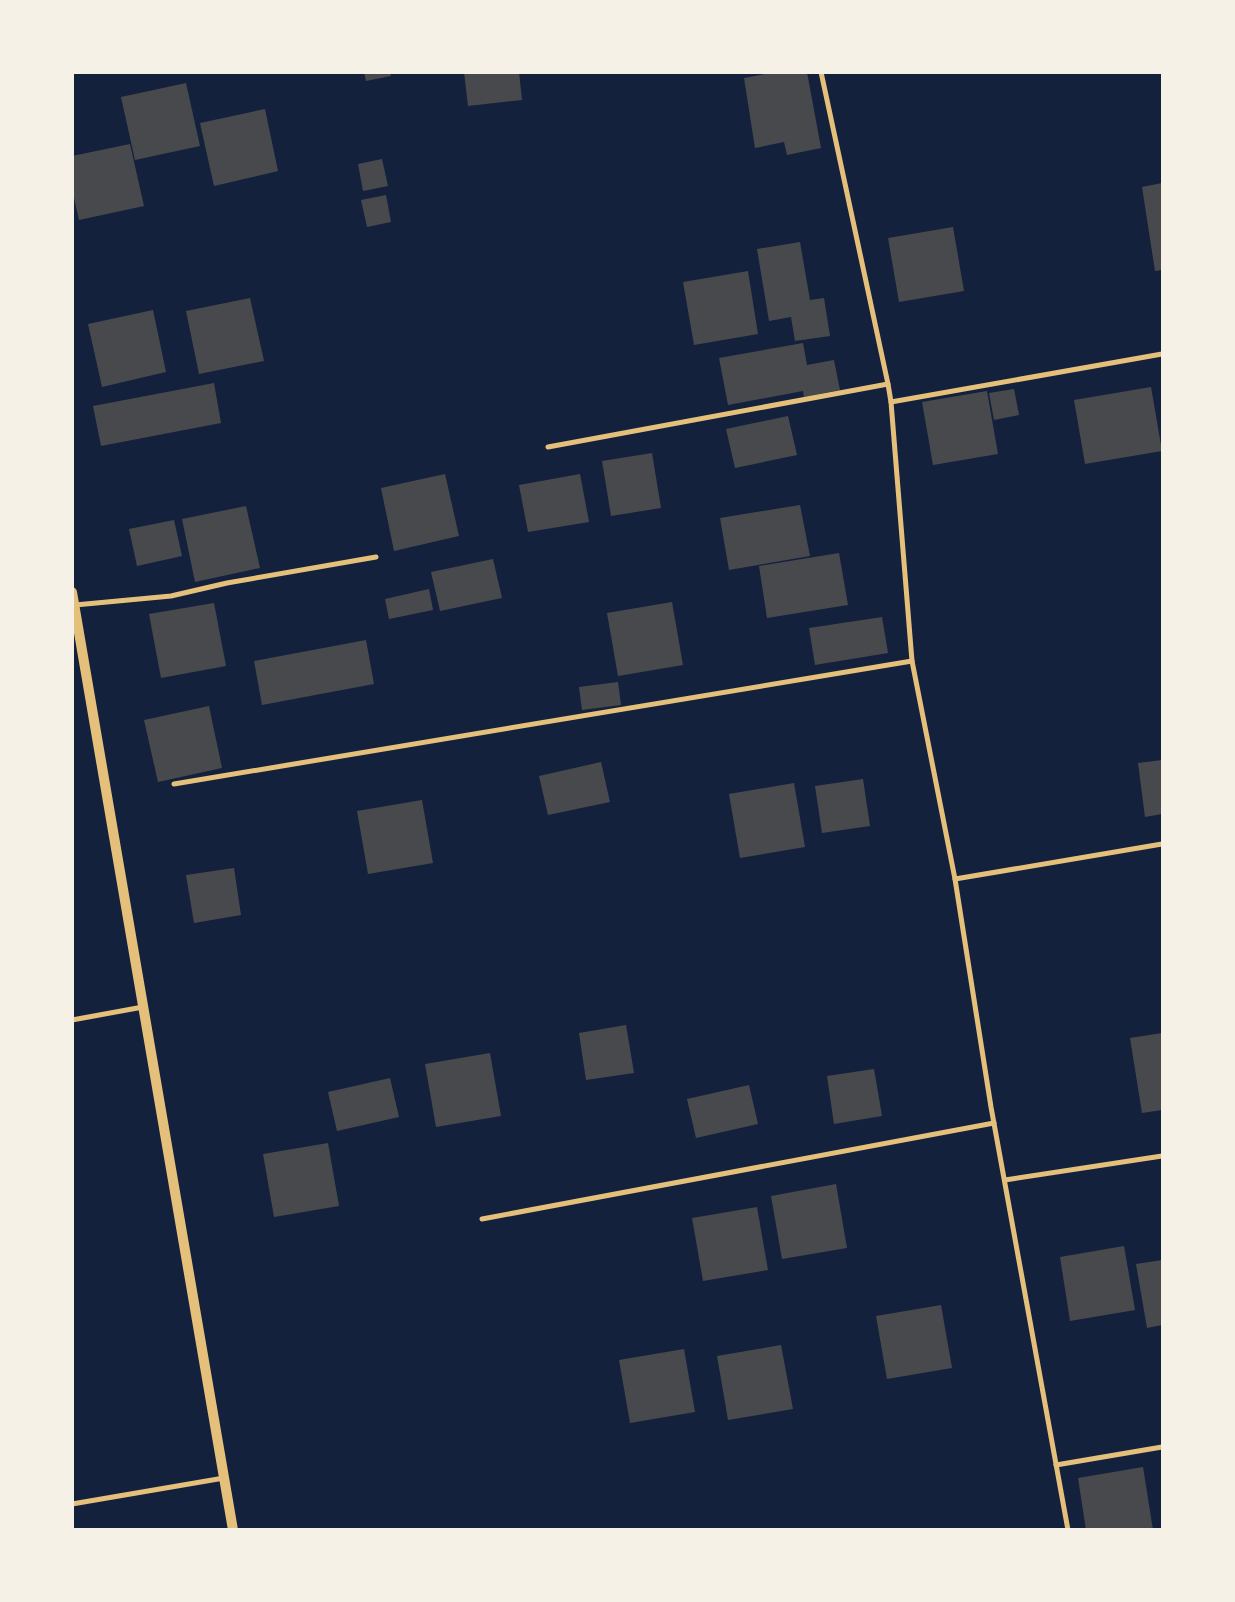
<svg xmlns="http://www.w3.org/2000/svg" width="1235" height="1602" font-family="Roboto,sans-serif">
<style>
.building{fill:#48494c}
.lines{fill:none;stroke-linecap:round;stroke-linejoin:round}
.minor{stroke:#e5c07b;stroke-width:5}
.secondary{stroke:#e5c07b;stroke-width:10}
</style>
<rect width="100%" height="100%" fill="#14213d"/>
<!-- building -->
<g class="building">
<path d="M364 72H390L391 76 366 81Z"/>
<path d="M464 72H519L522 100 468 106Z"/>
<path d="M775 72H807L821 148 787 155 784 142 755 148 744 78Z"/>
<path d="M186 83 200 146 135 160 121 97Z"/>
<path d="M265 109 278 171 214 186 200 123Z"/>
<path d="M130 144 144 206 79 220 72 189V156Z"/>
<path d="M382 159 388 186 363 191 358 164Z"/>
<path d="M1162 183V270L1155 271 1142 187Z"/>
<path d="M386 195 391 222 367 227 361 200Z"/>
<path d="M953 227 964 291 899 302 888 238Z"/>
<path d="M800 242 810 300 824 298 830 336 795 341 791 317 769 321 757 249Z"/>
<path d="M748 271 758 334 694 345 683 282Z"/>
<path d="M250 298 264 361 199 374 186 311Z"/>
<path d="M153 310 166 372 102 387 88 324Z"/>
<path d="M803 343 807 365 834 360 840 390 804 397 803 391 728 405 719 358Z"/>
<path d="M214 383 221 423 101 446 93 406Z"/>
<path d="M1151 387 1162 451 1085 464 1074 400Z"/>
<path d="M1014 389 1019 415 994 420 989 393Z"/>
<path d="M987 391 998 454 933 465 922 402Z"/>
<path d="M788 416 797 455 735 468 726 429Z"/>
<path d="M652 453 661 508 611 516 602 461Z"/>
<path d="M445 474 459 536 394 551 381 488Z"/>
<path d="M580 474 589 522 528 532 519 485Z"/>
<path d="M800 505 810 556 729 570 720 518Z"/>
<path d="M246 506 260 568 195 582 182 519Z"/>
<path d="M174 520 182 556 137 566 129 529Z"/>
<path d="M839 553 848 605 767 618 759 566Z"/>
<path d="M493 559 502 598 440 611 431 572Z"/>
<path d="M429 589 433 610 389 619 385 599Z"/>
<path d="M672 602 683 665 618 676 607 613Z"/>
<path d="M214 603 226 666 161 678 149 614Z"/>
<path d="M882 617 888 653 815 665 809 628Z"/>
<path d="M366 640 374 684 262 705 254 661Z"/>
<path d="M618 682 621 705 582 710 579 687Z"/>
<path d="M209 706 222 768 158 782 144 720Z"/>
<path d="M1162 760V814L1145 817 1138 763Z"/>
<path d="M601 762 610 802 548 815 539 776Z"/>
<path d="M863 779 870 826 822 833 815 786Z"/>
<path d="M794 783 805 847 740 858 729 794Z"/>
<path d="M422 800 433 863 368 874 357 811Z"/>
<path d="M234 868 241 915 194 923 186 875Z"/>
<path d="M626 1025 634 1073 586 1080 579 1033Z"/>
<path d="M1162 1033V1110L1142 1113 1130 1038Z"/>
<path d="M490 1053 501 1116 436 1127 425 1064Z"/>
<path d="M874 1069 882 1116 834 1124 827 1076Z"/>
<path d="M390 1078 399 1117 337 1131 328 1092Z"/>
<path d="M749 1085 758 1124 696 1138 687 1099Z"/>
<path d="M328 1143 339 1206 274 1217 263 1154Z"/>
<path d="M836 1184 847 1248 782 1259 771 1196Z"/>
<path d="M757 1207 768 1270 703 1281 692 1218Z"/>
<path d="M1124 1246 1135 1310 1070 1321 1060 1257Z"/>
<path d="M1162 1260V1325L1147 1328 1136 1264Z"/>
<path d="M941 1305 952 1368 887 1379 876 1316Z"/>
<path d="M781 1345 793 1409 728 1420 717 1356Z"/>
<path d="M684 1349 695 1412 630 1423 619 1360Z"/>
<path d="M1143 1467 1153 1530H1086L1078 1478Z"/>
</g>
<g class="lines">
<!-- minor -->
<g class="minor">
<path d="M821 72 888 384 891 402 912 661 955 879 991 1107 1068 1530"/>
<path d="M891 402 1162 354"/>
<path d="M548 447 888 384"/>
<path d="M75 605 171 596 227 583 376 557"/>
<path d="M174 784 912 661"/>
<path d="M955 879 1162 844"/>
<path d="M72 1020 143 1007"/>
<path d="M1005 1180 1162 1156"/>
<path d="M482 1219 994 1123"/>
<path d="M1056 1465 1162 1447"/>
<path d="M72 1504 224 1478"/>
</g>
<!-- secondary -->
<path class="secondary" d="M72 592 233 1530"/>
</g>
<!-- border -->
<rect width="1235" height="1602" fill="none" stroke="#f6f1e7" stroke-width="148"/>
</svg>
